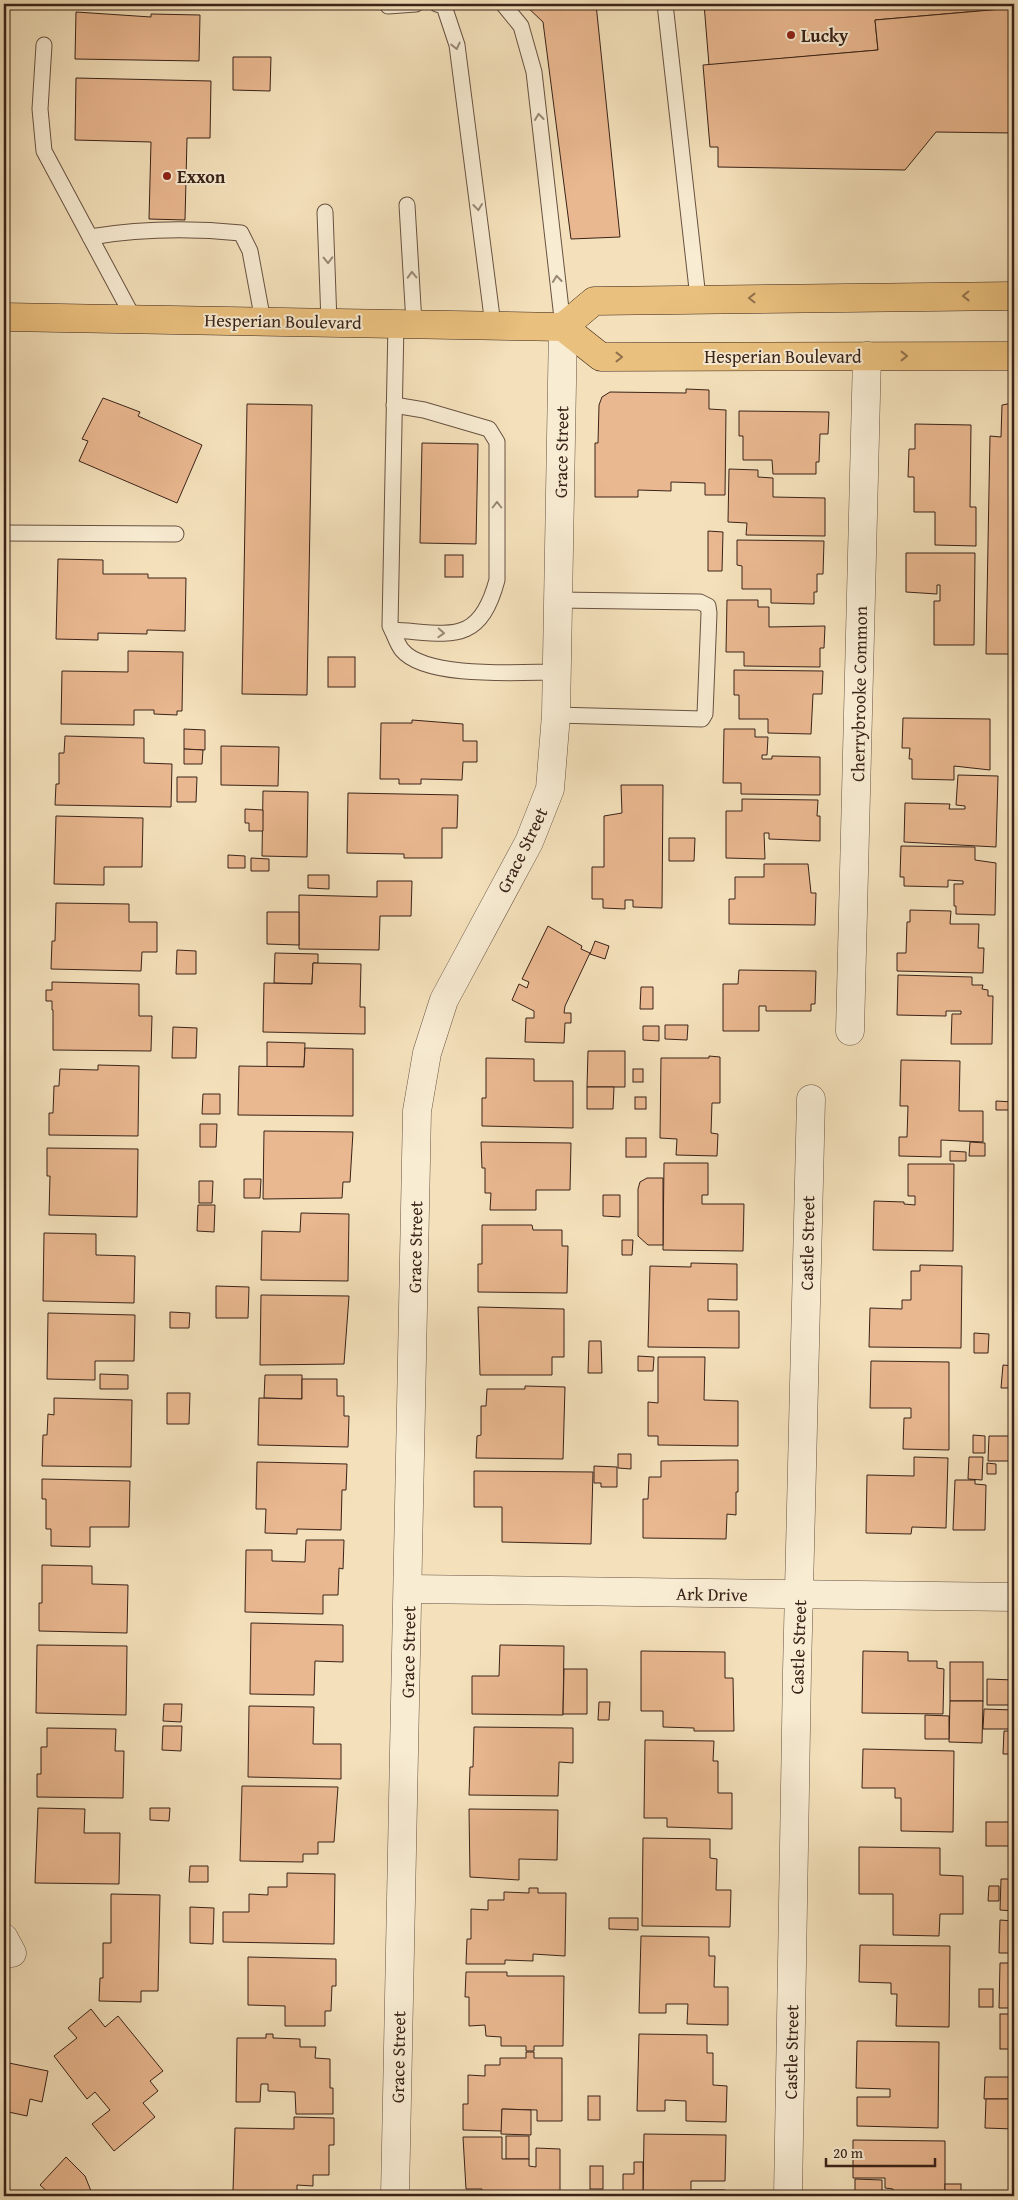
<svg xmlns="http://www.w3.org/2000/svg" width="1018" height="2200" font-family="'Gentium Book Plus',serif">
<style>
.building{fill:#eab890;stroke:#3a2319}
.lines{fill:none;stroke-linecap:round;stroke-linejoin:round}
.service-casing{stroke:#685242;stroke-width:17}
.minor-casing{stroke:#685242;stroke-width:29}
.primary-casing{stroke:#3a2319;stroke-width:29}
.service{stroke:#f8ecd3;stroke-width:15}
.minor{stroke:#f8ecd3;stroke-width:28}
.primary{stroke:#eac07e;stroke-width:28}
.oneway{stroke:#998876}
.oneway2{stroke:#92724c}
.poi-dot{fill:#8f2418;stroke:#f8ecd3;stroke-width:2}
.labels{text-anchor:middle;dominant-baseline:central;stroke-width:4;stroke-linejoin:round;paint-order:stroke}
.poi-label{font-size:18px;font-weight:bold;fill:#3a2319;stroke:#f8ecd3;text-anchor:start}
.street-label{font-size:18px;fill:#3a2319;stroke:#f8ecd3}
</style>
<rect width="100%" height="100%" fill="#f4e1bb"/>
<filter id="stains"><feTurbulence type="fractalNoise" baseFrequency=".004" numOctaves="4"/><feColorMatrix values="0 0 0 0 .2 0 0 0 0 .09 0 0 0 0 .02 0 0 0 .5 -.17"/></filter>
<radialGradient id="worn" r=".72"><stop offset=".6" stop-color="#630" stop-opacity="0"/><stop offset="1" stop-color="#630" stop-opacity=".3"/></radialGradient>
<!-- building -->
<g class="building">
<path d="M524 4H596L620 237 571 239 543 22Z"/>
<path d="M704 4H1014V8L875 20 878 50 709 65Z"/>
<path d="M1014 8V133L936 132 905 170 718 167V147H710L703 65 878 50 875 20Z"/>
<path d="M76 12 151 17V14L200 15 199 61 75 59Z"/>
<path d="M233 57H271L270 91 233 90Z"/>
<path d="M76 78 211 81 210 138H187L185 220 149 219 151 142 75 140Z"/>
<path d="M686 389 709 390V409L726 410 725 495H705V483L671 482V491L638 490V497H595V443H598L599 405 602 397 610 392 686 393Z"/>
<path d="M103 398 140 412 138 416 202 445 177 503 79 461 88 441 82 439Z"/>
<path d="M1013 403 1014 404V736L1011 730 1012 654H986L990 436 1001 437 1002 405Z"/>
<path d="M247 404 312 405 307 695 242 694Z"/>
<path d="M739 411 829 412 828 434H820L819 462H816V474H773L772 460H743V436H739Z"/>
<path d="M915 424 971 425 970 507H976V546L935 545V512H914V477H908L909 449H915Z"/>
<path d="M422 443 478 444 476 544 420 543Z"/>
<path d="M729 469 758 470V477L773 478V497L825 498V536L746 535 747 523 728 522Z"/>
<path d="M708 531 723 532 722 571H708Z"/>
<path d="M737 540 824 541 823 574H817V592H814V604L771 603V589H742V566L737 565Z"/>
<path d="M906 553H975L974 645H934V601H940V585H937V594L906 592Z"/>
<rect x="445" y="555" width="18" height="22"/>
<path d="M58 559 103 560V574H148V578H186L185 631 147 630V634L98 633V640L56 639Z"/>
<path d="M727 600H758V607H769V627L825 626 824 648H820V667L744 666V652H726Z"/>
<path d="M128 651 183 652 182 711H177V715L154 714V710H134V725L61 724 62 671 128 672Z"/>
<rect x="328" y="657" width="27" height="30"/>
<path d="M734 670 823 671 822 694H813L811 734 768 733V719H739V695H734Z"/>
<path d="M903 718 990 719V770L954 766V780L912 779V759H909L910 748H902Z"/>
<path d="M412 720 463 724V741H477V762H463L462 780 421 779V784H399V779H380L381 723H412Z"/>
<path d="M184 729 205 730V750L184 749Z"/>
<path d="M724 729H755V737H768L767 755H762V759H772V756L820 757V795L741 794V783H723Z"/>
<path d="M65 736 144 738V763L172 764 171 807 55 805 56 784H59V753H64Z"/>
<path d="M221 746 279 747 278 786 221 785Z"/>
<path d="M184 749 203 750 202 764H184Z"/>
<path d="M958 775 998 776 996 847 904 842 905 803 950 804 949 809H965V806L956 805Z"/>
<path d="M177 777H197L196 802H177Z"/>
<path d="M621 785H663L662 908 633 907V900H625V909L603 908V899H592V867H604V816L622 813Z"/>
<path d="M263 791 308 792 307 857 262 856Z"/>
<path d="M348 793 458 795 457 828H442V858H404V854L347 853Z"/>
<path d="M742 799 818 800 817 816H820V841L769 839V833H764L765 859 726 858V811H742Z"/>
<path d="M245 809 263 810V831H249V823H245Z"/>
<path d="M56 816 143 818 142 867H104V885L54 884Z"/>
<path d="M669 838H695L694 861H669Z"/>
<path d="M901 846 975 847V860L996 863 995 915 956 914V906H954V884H963V881L948 880V887L904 886V877H900Z"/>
<path d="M228 855 245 856V868H228Z"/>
<path d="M251 858 269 859V871H251Z"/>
<path d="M764 864H808L811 893H816L815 925 729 924V899H735V877H764Z"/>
<path d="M308 875H329V889L308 888Z"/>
<path d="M377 881H412L411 916H380L379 950 299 949V895L377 897Z"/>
<path d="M56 903 129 904V922H157V952H142L141 971 51 969 52 941H55Z"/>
<path d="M910 910 951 911 950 924H979L978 948H984L983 973 897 971V953H906L907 922H910Z"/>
<path d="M267 912H299V945L267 944Z"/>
<path d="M548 926 582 946 581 949 590 953 565 1006 564 1013H571V1023H565L564 1043 525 1042 526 1018H534V1011L512 1000 519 984 527 988 529 982 522 979Z"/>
<path d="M595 941 609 946 605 959 590 954Z"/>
<path d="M177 950 196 951V974H176Z"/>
<path d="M275 953 318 954V963H313L312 984 274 983Z"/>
<path d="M313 963 361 964 360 1007H365V1034L263 1032 264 983 312 984Z"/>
<path d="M739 970 816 971 815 1004H811V1011H766V1006H759V1031H723V984H738Z"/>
<path d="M898 975 972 977V985H983L982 989 988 990V996H993L992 1044H951L952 1014H961V1011H946V1016L897 1015Z"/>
<path d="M52 982 139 984V1016H152L151 1051 53 1050V1010H52V1001H46V990H52Z"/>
<path d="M641 987H653V1009H640Z"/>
<path d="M665 1025H688L687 1040 665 1039Z"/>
<path d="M643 1026H659V1041L643 1040Z"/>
<path d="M173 1027 197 1028 196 1058H172Z"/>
<path d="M267 1042 305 1043 304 1067H267Z"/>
<path d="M305 1048 353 1049V1116L238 1115 239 1066 304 1067Z"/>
<path d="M588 1051H625V1087H587Z"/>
<path d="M709 1056 720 1057V1103H712L711 1133 718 1134 717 1156 676 1155 677 1139 660 1138 661 1058H709Z"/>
<path d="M486 1058 534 1059V1081H573V1128L482 1126V1098H486Z"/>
<path d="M901 1060 960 1061 959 1111H983V1142L941 1140V1157L899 1156V1137H907L908 1106H900Z"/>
<path d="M98 1065 139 1066 138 1136 49 1135V1113H53L54 1086H59L60 1069 98 1070Z"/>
<rect x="633" y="1069" width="10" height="13"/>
<path d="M587 1087H614L613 1109H587Z"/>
<path d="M203 1094H220V1114H202Z"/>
<rect x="635" y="1097" width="11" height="12"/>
<path d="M996 1101 1014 1102V1110H996Z"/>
<path d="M200 1124H217L216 1147H200Z"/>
<path d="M264 1131 353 1132 350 1182H343L342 1198 263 1199Z"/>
<rect x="626" y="1138" width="20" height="19"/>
<path d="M481 1142 571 1143 570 1190H536V1210H490L491 1193H485V1168H482Z"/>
<path d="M970 1142 985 1143V1156H969Z"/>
<path d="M47 1148 138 1149 137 1217 49 1215 50 1176H47Z"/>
<path d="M950 1151 966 1152V1161H950Z"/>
<path d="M664 1163H708V1195H702V1204H744L743 1251 663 1250Z"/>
<path d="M908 1164H954L953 1251 873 1250 874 1201 904 1202V1204L915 1205V1196H908Z"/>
<path d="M647 1178H663V1245H648L638 1236V1189L640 1182Z"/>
<path d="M244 1179H261L260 1198H244Z"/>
<path d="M199 1181H213L212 1203H199Z"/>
<path d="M603 1195H620V1217L603 1216Z"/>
<path d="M198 1205H215L214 1232 197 1231Z"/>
<path d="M301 1213 349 1214 348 1281 261 1280 262 1231 300 1232Z"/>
<path d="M482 1225H532L533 1230H562V1246H568L567 1293 478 1292V1264H482Z"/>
<path d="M44 1233 96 1234V1255L135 1256 134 1303 43 1301Z"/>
<path d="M622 1240H633L632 1255H622Z"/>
<path d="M691 1263 737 1264V1300L708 1299V1311H739V1348L648 1347 650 1266 691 1267Z"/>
<path d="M920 1265 962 1266 961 1348 869 1347 870 1308 902 1309V1300H911V1271H920Z"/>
<path d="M216 1286 249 1287 248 1318H216Z"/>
<path d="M261 1295 349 1296 344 1364 260 1365Z"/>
<path d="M478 1307 564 1309V1357H552V1375H480Z"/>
<path d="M170 1312 190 1313 189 1328H170Z"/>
<path d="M48 1313 135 1315 134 1361H95V1380L47 1379Z"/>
<path d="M974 1333 989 1334 988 1353H974Z"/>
<path d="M589 1341H601L602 1373H588Z"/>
<path d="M638 1356 654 1357 653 1371H638Z"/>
<path d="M658 1357H705L704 1400 738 1401V1446L658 1445V1436H648V1402L658 1403Z"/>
<path d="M871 1361 949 1362V1450L903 1449 904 1418H911V1408H870Z"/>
<path d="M1003 1365 1014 1366V1388H1001Z"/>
<path d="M100 1374 128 1375V1389H100Z"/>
<path d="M265 1375H302V1399L264 1398Z"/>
<path d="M302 1379H337V1396H344V1416H349L348 1447 258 1445 259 1398 302 1399Z"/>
<path d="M525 1386 565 1387 563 1459 476 1458 477 1436 481 1435V1406H486L487 1389H525Z"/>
<path d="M167 1393H190L189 1424H167Z"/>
<path d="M54 1398 132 1400 131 1467 42 1466 43 1435H47L48 1414 54 1415Z"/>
<path d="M973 1435 985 1436V1453H973Z"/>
<path d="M989 1436H1014V1461H988Z"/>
<path d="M618 1454H631V1469L618 1468Z"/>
<path d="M914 1457 948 1458 946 1528 912 1527 911 1534 866 1533 867 1475 914 1476Z"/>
<path d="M969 1457H983L982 1480 968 1479Z"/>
<path d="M729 1460H738V1492H736V1515L727 1514 726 1539 643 1538V1499H648L649 1477H661V1461Z"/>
<path d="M257 1462 347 1464 346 1490H342L341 1530 297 1529V1534L265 1533 266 1509H256Z"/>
<path d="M987 1463 996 1464V1474H987Z"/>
<path d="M594 1466 617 1467V1487H601V1483H594Z"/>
<path d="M474 1471 593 1472 591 1544 502 1542V1507H474Z"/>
<path d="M42 1479 130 1481 129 1527H90V1547L51 1546V1529H46V1499H42Z"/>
<path d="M955 1480H975V1484L986 1485 985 1530H953Z"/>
<path d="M306 1540H344L343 1569 339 1568 338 1595H323V1614L245 1612 246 1550H272V1561L305 1562Z"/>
<path d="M42 1565 92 1566V1584L128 1585 127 1633 39 1631V1603H42Z"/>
<path d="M251 1623 343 1625V1662L315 1661 314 1695 250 1694Z"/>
<path d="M37 1645 127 1646 126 1715 36 1713Z"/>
<path d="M500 1645 564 1646 563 1715 472 1714V1676H499Z"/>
<path d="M641 1651 725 1652V1678H733L734 1731H694V1728L663 1727V1711H641Z"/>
<path d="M863 1651 908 1652V1661H937V1668L944 1669 943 1714 862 1713Z"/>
<rect x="950" y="1662" width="33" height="39"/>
<path d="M564 1669H587V1714H563Z"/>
<path d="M987 1679 1014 1680V1705H987Z"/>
<path d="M950 1701H983L982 1743 949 1742Z"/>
<path d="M599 1702H610L609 1720H598Z"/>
<path d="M164 1704H182L181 1722 163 1721Z"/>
<path d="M249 1706 314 1707 313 1744H341V1779L248 1777Z"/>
<path d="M984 1709 1014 1710V1729H983Z"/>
<path d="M925 1715 949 1716V1739H925Z"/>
<path d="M163 1726H182L181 1751 162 1750Z"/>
<path d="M474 1727 573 1728V1763L559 1762 558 1796 469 1795 470 1767H473Z"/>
<path d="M47 1728 116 1729 115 1751H124L123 1798 37 1797V1774H41V1747H47Z"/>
<path d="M1004 1731H1014V1754H1003Z"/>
<path d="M645 1740 714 1741 713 1761H718V1793H732V1829L667 1827V1818H644Z"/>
<path d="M863 1749 954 1751 953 1832 901 1831V1798H895V1788H862Z"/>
<path d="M242 1786 338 1787 334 1842H318V1854H303V1862L240 1861Z"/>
<path d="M38 1808 85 1809 84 1833H120L119 1884 35 1883Z"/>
<path d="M150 1808H170L169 1821 150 1820Z"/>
<path d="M469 1809 558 1810 557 1860 519 1859V1880L470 1877Z"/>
<rect x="986" y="1822" width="28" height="24"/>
<path d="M643 1838 710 1839V1858L717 1859 716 1890H731L730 1927 642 1926Z"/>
<path d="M859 1847 940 1848V1875L963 1876V1914H940L939 1936 893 1935V1894H859Z"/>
<path d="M190 1866H208V1882H189Z"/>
<path d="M287 1873 335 1874 334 1944 223 1942V1912H249V1894L268 1895V1887H287Z"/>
<path d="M1001 1879H1014V1911L1000 1910Z"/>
<path d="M989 1886H999V1901H988Z"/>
<path d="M529 1888H538V1893H566L565 1956 533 1954V1961L505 1960V1964H466L467 1939H471V1909L488 1910V1900H504V1892L529 1893Z"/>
<path d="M111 1894 160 1895 158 1991H141V2002L99 2001 100 1978H103V1943H111Z"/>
<path d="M190 1907 214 1908 213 1944 190 1943Z"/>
<path d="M609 1918H638V1930L609 1929Z"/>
<path d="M1000 1920 1014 1921V1953H999Z"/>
<path d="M641 1936 709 1937V1956H715L714 1987H728V2025L687 2024 688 2004H666V2013H639Z"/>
<path d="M860 1945 950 1946 949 2027 896 2026 897 1994H891V1983L859 1982Z"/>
<path d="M248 1957 336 1959V1986H332L331 2011H325V2026H285V2006L248 2005Z"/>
<path d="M1000 1963H1014V2008H999Z"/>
<path d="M466 1972H507V1976H564L563 2046H534V2051H526V2046H501V2037L486 2036 485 2025 469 2026V1997H465Z"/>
<rect x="979" y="1989" width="14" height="18"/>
<path d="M91 2009 105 2027 118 2016 163 2071 150 2081 158 2091 143 2103 155 2117 114 2151 92 2124 110 2110 95 2092 87 2099 54 2056 77 2038 68 2028Z"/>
<rect x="1000" y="2014" width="14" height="35"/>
<path d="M266 2034H273V2038L300 2039V2047H316L315 2058 330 2059V2088H333V2114H296L295 2092 268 2091V2084H261L260 2102H236L237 2038H266Z"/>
<path d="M639 2034 707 2035V2053H713V2085L727 2086 726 2122 686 2121V2101L665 2100V2111H637Z"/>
<path d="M857 2041 939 2042 938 2128 857 2126V2097H890V2089L856 2088Z"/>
<path d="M526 2052H534V2058H562V2121H537V2110L502 2109V2131L463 2130V2104H468V2075L485 2076V2065H500V2058H526Z"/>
<path d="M4 2062 48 2071 42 2102 30 2099 27 2116 4 2111Z"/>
<path d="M985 2077H1014V2099H984Z"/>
<rect x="588" y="2096" width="12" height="24"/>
<path d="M986 2099H1014V2129L985 2128Z"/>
<path d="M502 2109 531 2110V2135L501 2134Z"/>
<path d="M294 2117 334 2118V2145H329V2175H313V2186L297 2185V2193L271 2192V2196H263L264 2192 233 2191 235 2128 294 2129Z"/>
<path d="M644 2134 726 2135 725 2181H691V2190H725V2196H643Z"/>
<rect x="506" y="2136" width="23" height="23"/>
<path d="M463 2137H502V2159H529V2166L536 2167V2148L560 2149V2196H482V2189H466Z"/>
<path d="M853 2140 945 2141V2196H893V2189L885 2188V2178H853Z"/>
<path d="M66 2157 85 2176 93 2196H52L40 2185Z"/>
<path d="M634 2162H643V2196H623V2174H634Z"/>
<rect x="590" y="2166" width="13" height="23"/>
<path d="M855 2179 882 2180V2196H855Z"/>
<rect x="945" y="2184" width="16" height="12"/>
</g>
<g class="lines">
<!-- service casing -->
<g class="service-casing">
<g id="service">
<path d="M437 4 444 6 457 45 493 325"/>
<path d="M503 4 521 26 534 72 563 327"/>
<path d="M665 4 698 298"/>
<path d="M388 6 416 4"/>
<path d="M44 45 40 109 44 151 134 319"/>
<path d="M407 205 414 323"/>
<path d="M325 212 329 322"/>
<path d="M90 237C139 229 191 228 241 233L250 251 263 321"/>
<path d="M396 323 390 626C394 633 397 644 402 650 426 679 521 672 556 672"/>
<path d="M4 533 176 534"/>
<path d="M392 630C449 633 479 647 497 580V442L489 429 424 410 394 405"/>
<path d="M556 715 702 719 705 714 709 613 708 606 700 602 558 600"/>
</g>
</g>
<!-- minor casing -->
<g class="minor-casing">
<g id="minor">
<path d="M850 1031 867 356"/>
<path d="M409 1589 1014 1597"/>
<path d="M4 1938 12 1953"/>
<path d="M395 2196 417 1111 427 1053 444 1000 529 842 550 789 556 715 563 327"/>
<path d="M788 2196 797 1671 811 1099"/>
</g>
</g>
<!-- primary casing -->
<g class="primary-casing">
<g id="primary">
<path d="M4 317 563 327 601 357 1014 356"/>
<path d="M563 327 594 301 1014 296"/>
</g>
</g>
<!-- service -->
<use href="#service" class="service"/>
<!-- minor -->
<use href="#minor" class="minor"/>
<!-- primary -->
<use href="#primary" class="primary"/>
</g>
<!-- one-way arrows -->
<defs><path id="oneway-chevron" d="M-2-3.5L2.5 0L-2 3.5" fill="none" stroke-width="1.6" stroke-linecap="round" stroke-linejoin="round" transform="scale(1.25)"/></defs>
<g class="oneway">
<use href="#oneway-chevron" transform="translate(456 46) rotate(77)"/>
<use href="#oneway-chevron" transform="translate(539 117) rotate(-96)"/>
<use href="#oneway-chevron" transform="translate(478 207) rotate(83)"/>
<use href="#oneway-chevron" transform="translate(328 260) rotate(89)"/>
<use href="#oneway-chevron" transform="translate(412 275) rotate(-92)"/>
<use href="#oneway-chevron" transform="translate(557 279) rotate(-96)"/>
<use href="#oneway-chevron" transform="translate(497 505) rotate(-90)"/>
<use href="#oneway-chevron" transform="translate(441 633) rotate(3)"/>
</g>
<g class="oneway2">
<use href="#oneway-chevron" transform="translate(966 296) rotate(179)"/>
<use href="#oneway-chevron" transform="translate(752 298) rotate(180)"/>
<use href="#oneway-chevron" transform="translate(904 356)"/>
<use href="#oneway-chevron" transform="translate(619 357)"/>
</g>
<!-- markers -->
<g class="poi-dot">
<circle cx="791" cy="35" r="5"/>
<circle cx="167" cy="176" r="5"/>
</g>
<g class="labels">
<!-- poi labels -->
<g class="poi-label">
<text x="801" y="35">Lucky</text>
<text x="177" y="176">Exxon</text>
</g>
<!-- street labels -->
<g class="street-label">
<text transform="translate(283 321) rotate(1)">Hesperian Boulevard</text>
<text x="783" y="356">Hesperian Boulevard</text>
<text transform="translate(561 452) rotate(-89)">Grace Street</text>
<text transform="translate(859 694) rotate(-89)">Cherrybrooke Common</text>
<text transform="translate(522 850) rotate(-64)">Grace Street</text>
<text transform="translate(807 1243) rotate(-89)">Castle Street</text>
<text transform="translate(415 1247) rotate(-89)">Grace Street</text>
<text transform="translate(712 1594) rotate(1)">Ark Drive</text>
<text transform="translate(798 1647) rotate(-88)">Castle Street</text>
<text transform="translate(408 1652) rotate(-89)">Grace Street</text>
<text transform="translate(791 2052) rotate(-89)">Castle Street</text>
<text transform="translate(398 2057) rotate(-89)">Grace Street</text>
</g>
</g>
<!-- margin -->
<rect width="1018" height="2200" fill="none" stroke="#f4e1bb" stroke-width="20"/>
<rect x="5" y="5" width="1008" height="2190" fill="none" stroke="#3a2319" stroke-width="2.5"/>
<rect x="10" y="10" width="998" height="2180" fill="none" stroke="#3a2319"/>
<!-- scale -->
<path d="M826 2158v8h109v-8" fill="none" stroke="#3a2319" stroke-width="2.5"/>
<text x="833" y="2158" font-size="15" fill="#3a2319" stroke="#f8ecd3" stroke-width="4" paint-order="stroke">20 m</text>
<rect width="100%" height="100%" filter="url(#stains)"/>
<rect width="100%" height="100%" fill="url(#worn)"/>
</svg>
